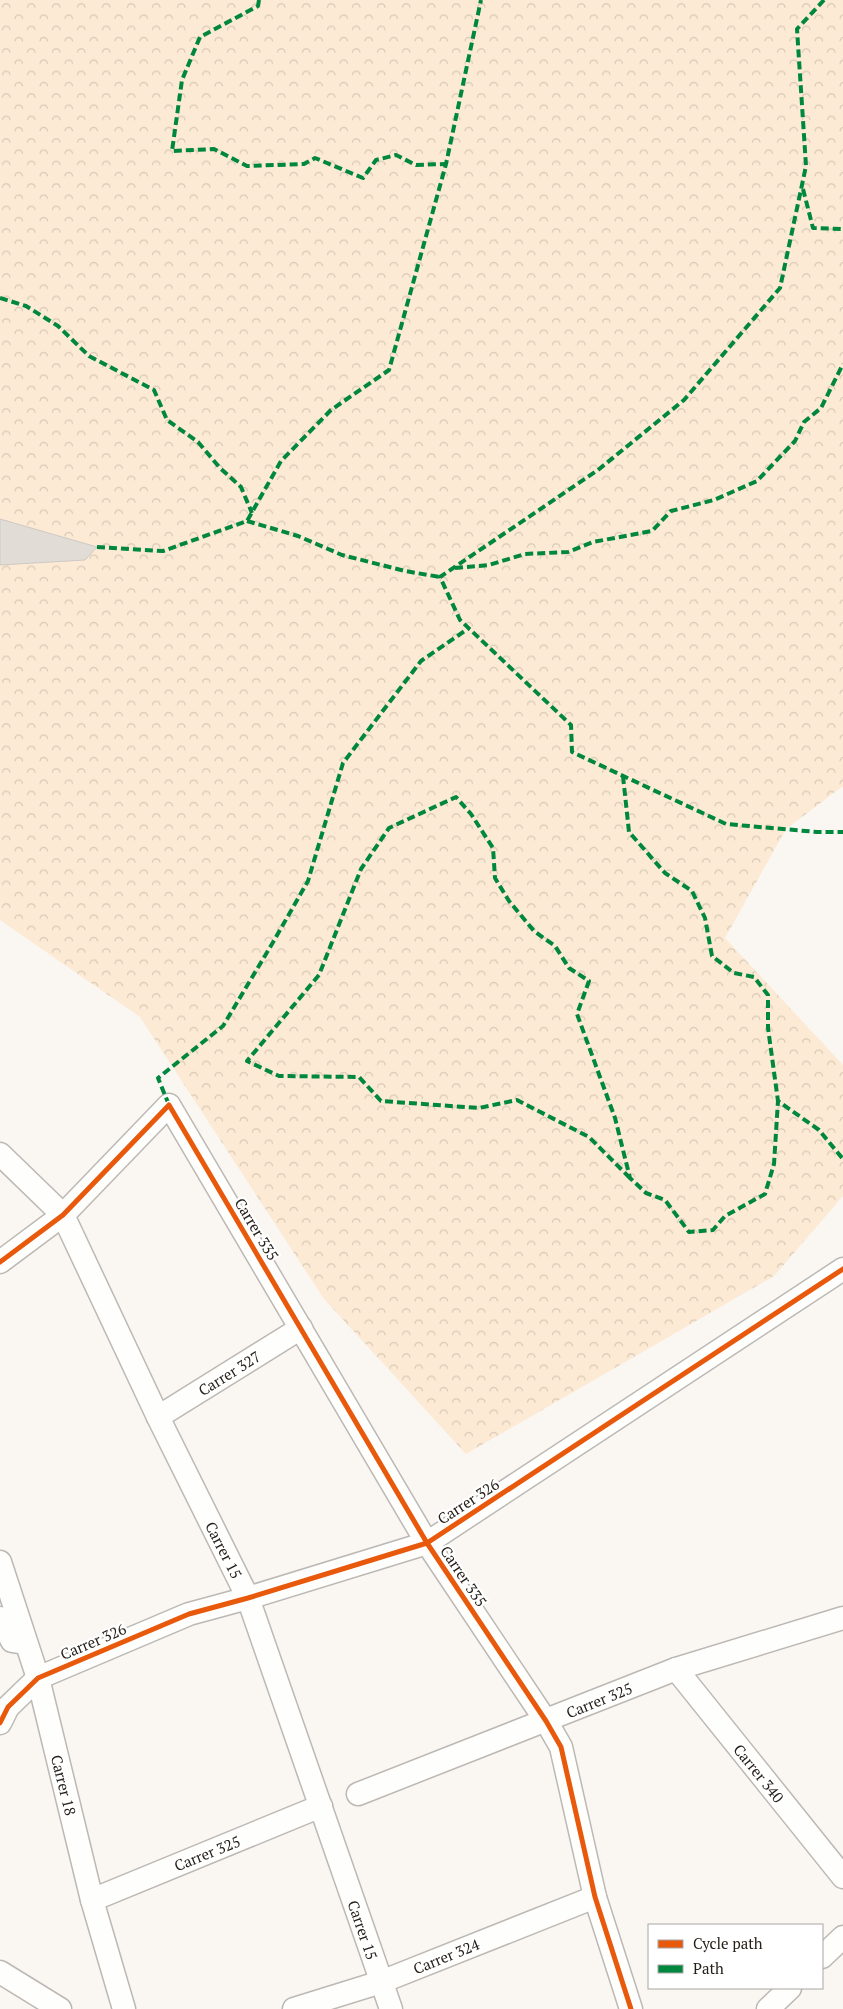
<svg xmlns="http://www.w3.org/2000/svg" width="843" height="2009" font-family="'PT Serif',serif">
<style>
.forest{fill:url(#forest-crowns)}
.building{fill:#e1dcd6;stroke:#cec9c4}
.lines{fill:none;stroke-linecap:round;stroke-linejoin:round}
.minor-casing{stroke:#bdb8b3;stroke-width:25}
.minor{stroke:#fefefd;stroke-width:22}
.quiet{stroke:#00873e;stroke-width:4;stroke-dasharray:8 4;stroke-linecap:butt}
.cycleway-casing{stroke:#fff;stroke-width:8}
.cycleway{stroke:#e8590c;stroke-width:5}
.labels{text-anchor:middle;dominant-baseline:central;stroke-width:4.5;stroke-linejoin:round;paint-order:stroke}
.street-label{font-size:15px;fill:#262019;stroke:#fff}
</style>
<defs>
<pattern id="forest-crowns" width="20" height="18" patternUnits="userSpaceOnUse" patternTransform="scale(1.25)"><rect width="20" height="18" fill="#fcead4"/><path d="M2 6a3 3 0 1 1 6 0M12 15a3 3 0 1 1 6 0" fill="none" stroke="#d8c8b5"/></pattern>
</defs>
<rect width="100%" height="100%" fill="#faf6f2"/>
<!-- forest -->
<path class="forest" d="M0 0H843V786L786 829 725 938 843 1065V1196L774 1276 466 1454 324 1299 140 1017 0 920Z"/>
<!-- building -->
<path class="building" d="M0 519 97 547 85 560 0 565Z"/>
<g class="lines">
<!-- minor casing -->
<g class="minor-casing">
<g id="minor">
<path d="M0 1154 63 1215 158 1417 248 1598 391 2009"/>
<path d="M0 1262 63 1215 169 1105 427 1543 546 1721 561 1747 595 1897 631 2009"/>
<path d="M158 1417 301 1328"/>
<path d="M0 1562 38 1678 92 1900 124 2009"/>
<path d="M0 1618 12 1641 25 1643"/>
<path d="M676 1669 843 1877"/>
<path d="M0 1723 8 1707 38 1678 189 1614 248 1598 427 1543 843 1269"/>
<path d="M358 1794 676 1669 843 1618"/>
<path d="M92 1900 321 1806"/>
<path d="M822 1957 843 1937"/>
<path d="M0 1972 60 2009"/>
<path d="M294 2009 381 1982 595 1897"/>
<path d="M768 2009 790 1988"/>
</g>
</g>
<!-- minor -->
<use href="#minor" class="minor"/>
<!-- quiet -->
<g class="quiet">
<path d="M259 0 258 6 200 37 182 80 172 151 214 149 247 166 304 164 315 158 363 178 376 160 396 155 416 165 446 164"/>
<path d="M824 0 797 29 806 166 780 288 684 400 598 470 440 577 460 620 571 725 572 752 726 824 817 832H843"/>
<path d="M803 189 813 228 843 229"/>
<path d="M0 298 26 306 58 326 89 356 154 390 167 420 198 442 220 468 241 487 252 513"/>
<path d="M247 521 298 536 342 555 405 571 440 577"/>
<path d="M97 547 163 551 247 521 281 461 331 410 389 370 446 164 481 0"/>
<path d="M455 568 489 565 525 554 568 552 593 542 652 531 671 511 714 500 757 481 795 441 804 422 821 408 843 364"/>
<path d="M623 776 629 832 665 873 692 891 705 918 712 956 734 973 754 977 768 995V1028L778 1101 819 1130 843 1159"/>
<path d="M169 1105 158 1078 223 1026 272 944 308 881 343 763 421 661 469 628"/>
<path d="M630 1178 589 1137 517 1100 479 1108 381 1101 359 1077 279 1076 247 1061 319 975 361 869 389 828 456 797 471 814 493 848 495 878 509 901 534 931 555 946 569 968 589 981 577 1014 615 1118 630 1178 646 1193 665 1200 689 1232 713 1230 725 1216 765 1194 774 1164 778 1101"/>
</g>
<!-- cycleway casing -->
<g class="cycleway-casing">
<g id="cycleway">
<path d="M0 1262 63 1215 169 1105 427 1543 546 1721 561 1747 595 1897 631 2009"/>
<path d="M0 1723 8 1707 38 1678 189 1614 248 1598 427 1543 843 1269"/>
</g>
</g>
<!-- cycleway -->
<use href="#cycleway" class="cycleway"/>
</g>
<g class="labels">
<!-- street labels -->
<g class="street-label">
<text transform="translate(257 1229) rotate(59)">Carrer 335</text>
<text transform="translate(229 1373) rotate(-32)">Carrer 327</text>
<text transform="translate(468 1501) rotate(-33)">Carrer 326</text>
<text transform="translate(224 1550) rotate(63)">Carrer 15</text>
<text transform="translate(464 1576) rotate(56)">Carrer 335</text>
<text transform="translate(93 1641) rotate(-23)">Carrer 326</text>
<text transform="translate(599 1700) rotate(-22)">Carrer 325</text>
<text transform="translate(759 1773) rotate(51)">Carrer 340</text>
<text transform="translate(64 1785) rotate(76)">Carrer 18</text>
<text transform="translate(207 1853) rotate(-22)">Carrer 325</text>
<text transform="translate(363 1930) rotate(71)">Carrer 15</text>
<text transform="translate(446 1956) rotate(-22)">Carrer 324</text>
</g>
</g>
<!-- legend -->
<rect x="648" y="1924" width="175" height="65" fill="#ffffff" stroke="#a8a6a3"/>
<rect x="658" y="1940" width="25" height="8" fill="#e8590c" stroke="#a8a6a3"/>
<text x="693" y="1949" font-size="15" fill="#262019">Cycle path</text>
<rect x="658" y="1965" width="25" height="8" fill="#00873e" stroke="#a8a6a3"/>
<text x="693" y="1974" font-size="15" fill="#262019">Path</text>
</svg>
